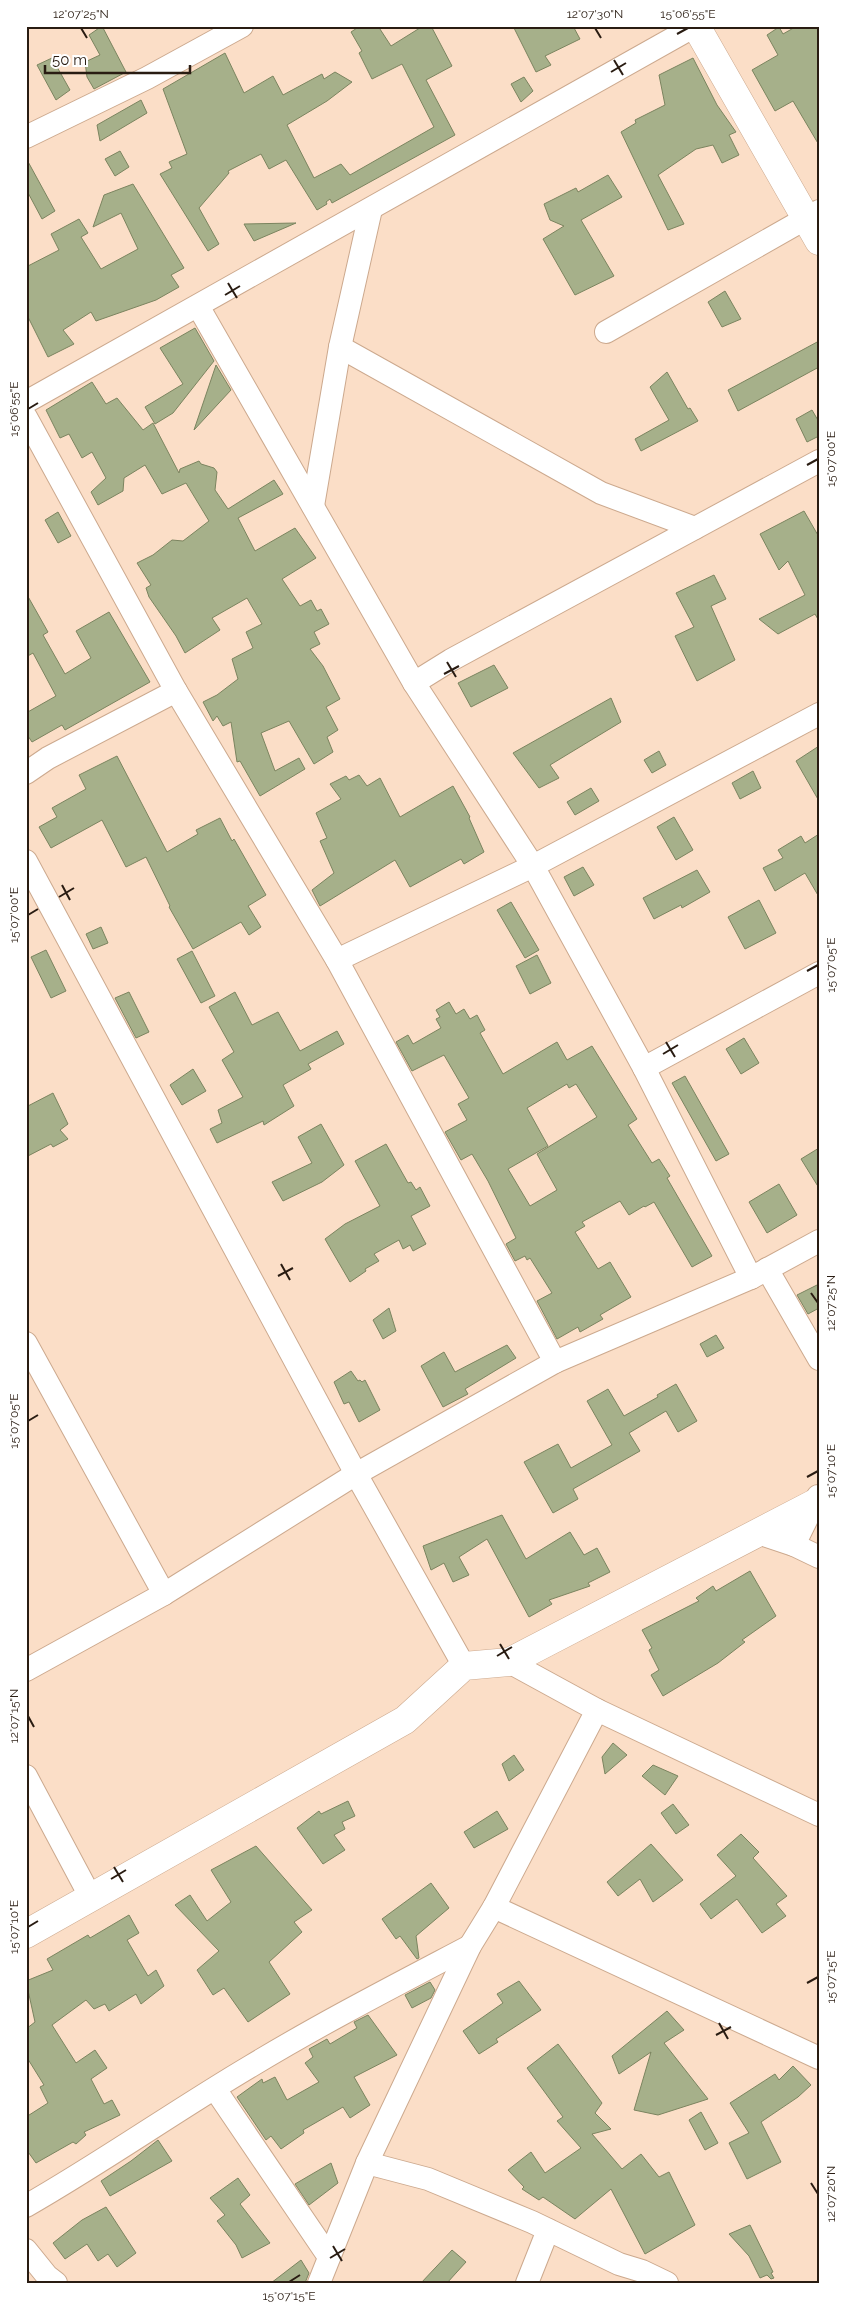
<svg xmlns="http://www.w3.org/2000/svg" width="845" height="2309" font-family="Raleway,sans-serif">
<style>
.building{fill:#a6b08a;stroke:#7b845f;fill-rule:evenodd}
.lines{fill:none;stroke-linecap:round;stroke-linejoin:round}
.minor-casing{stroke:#cca98e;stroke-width:24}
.tertiary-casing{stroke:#cca98e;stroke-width:29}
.minor{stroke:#fff;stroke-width:22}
.tertiary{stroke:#fff;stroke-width:28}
.ticks{fill:none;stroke:#291c12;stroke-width:2}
.neatline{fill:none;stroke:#291c12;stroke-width:2}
.ticks-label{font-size:12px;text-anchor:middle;fill:#291c12}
</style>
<rect width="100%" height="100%" fill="#fbdec7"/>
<!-- building -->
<g class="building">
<path d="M102 26 126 72 94 89 87 77 85 62 100 55 89 35Z"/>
<path d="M360 26H378L391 46 423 26H431L452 66 426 80 455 135 332 203 330 199 326 202 327 204 317 210 286 160 269 169 261 154 228 171 229 173 199 208 219 244 208 251 160 174 172 168 169 162 187 154 163 89 225 53 244 93 273 76 283 95 322 74 324 79 335 72 352 82 327 101 287 125 314 178 341 164 350 175 434 127 402 64 372 79 359 53 362 51 351 32Z"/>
<path d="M513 26H573L580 39 545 56 551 65 536 72Z"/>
<path d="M797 26H819V145L793 101 775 111 752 70 778 55 767 35 779 27 783 34Z"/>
<path d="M52 58 70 90 56 100 37 65Z"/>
<path d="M693 58 717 105 736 132 729 135 739 155 722 163 713 145 696 149 658 175 684 224 668 230 621 132 636 123 635 120 665 105 659 75Z"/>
<path d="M524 77 533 91 521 102 511 84Z"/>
<path d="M141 100 147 113 100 141 97 125Z"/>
<path d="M120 151 129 167 115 176 105 159Z"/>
<path d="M26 158 55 211 42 219 26 189Z"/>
<path d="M608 175 622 197 581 220 614 276 575 295 543 239 564 226 550 220 544 204 576 188 578 192Z"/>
<path d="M133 184 184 268 171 275 179 287 156 300 96 321 91 312 63 330 74 344 48 357 26 313V267L59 250 51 234 79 219 88 233 81 237 101 269 138 249 121 213 93 227 104 195Z"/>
<path d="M296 223 254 241 244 224Z"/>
<path d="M725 291 741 319 722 327 708 302Z"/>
<path d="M195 328 214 361 173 413 155 424 145 407 183 384 160 348Z"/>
<path d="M819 341V367L738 411 728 390Z"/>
<path d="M216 365 231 390 194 430Z"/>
<path d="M667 372 688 409 690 408 698 421 641 451 635 439 669 420 650 387Z"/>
<path d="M92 382 106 404 117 398 143 430 153 423 179 473 180 469 199 461 201 464 214 468 217 472 215 490 228 509 274 480 283 494 238 518 255 551 295 528 316 558 282 579 300 606 311 600 317 611 321 609 329 624 314 632 320 644 310 649 323 666 340 699 326 707 338 730 327 737 333 752 314 764 289 721 261 733 275 771 299 758 305 769 260 796 240 761 237 762 231 722 223 726 217 716 213 721 203 702 217 695 238 679 232 659 253 648 246 632 262 624 247 598 212 618 220 630 185 653 176 636 149 597 146 588 151 585 137 563 153 555 172 540 183 541 209 521 186 483 162 494 145 465 124 478 123 491 98 505 91 492 106 478 92 452 82 458 69 434 60 438 46 410Z"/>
<path d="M812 410 819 422V436L807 442 796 419Z"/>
<path d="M804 511 819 537V621L815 614 778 634 759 619 805 595 788 561 779 570 760 534Z"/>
<path d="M58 512 71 536 58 543 45 520Z"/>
<path d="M714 575 726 599 711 606 735 660 697 681 675 636 694 627 676 593Z"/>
<path d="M26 593 48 632 43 635 65 674 91 658 76 631 109 612 150 682 65 730 62 725 32 742 26 733V713L56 696 33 653 26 657Z"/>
<path d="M494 665 508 688 471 707 458 683Z"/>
<path d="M611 698 621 722 550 765 559 778 539 788 513 753Z"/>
<path d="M819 746V801L796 761Z"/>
<path d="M659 751 666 765 652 773 644 760Z"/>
<path d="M117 756 167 852 198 834 196 830 220 818 232 841 234 839 266 895 248 906 261 927 249 935 241 922 193 949 169 907 170 906 146 857 126 867 102 820 51 848 39 827 57 817 52 808 86 789 79 775Z"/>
<path d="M753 771 761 788 740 799 732 783Z"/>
<path d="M359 775 367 786 380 778 400 817 453 786 470 817 469 818 484 852 464 864 461 859 410 887 395 860 320 906 312 890 334 873 320 841 327 838 316 813 341 799 330 784 346 776 349 780Z"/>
<path d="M591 788 599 801 575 815 567 802Z"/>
<path d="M674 817 693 850 676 860 657 827Z"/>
<path d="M819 834V897L805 873 775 891 763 868 783 858 778 850 801 836 805 843Z"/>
<path d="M583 867 594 885 574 896 564 877Z"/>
<path d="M697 870 710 892 682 908 681 905 654 919 643 898Z"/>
<path d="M759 900 776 933 745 949 728 917Z"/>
<path d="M511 902 539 950 525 958 497 910Z"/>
<path d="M101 927 108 943 93 949 86 934Z"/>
<path d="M46 950 66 991 51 998 31 957Z"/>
<path d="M192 951 215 996 201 1003 177 959Z"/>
<path d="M537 955 551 983 530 994 516 966Z"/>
<path d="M129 992 149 1032 136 1038 115 998Z"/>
<path d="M235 992 252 1025 278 1012 300 1051 337 1031 344 1044 308 1064 311 1069 283 1085 294 1106 264 1125 263 1121 217 1143 210 1129 222 1123 218 1110 243 1097 222 1060 234 1052 209 1007Z"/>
<path d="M449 1002 456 1014 464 1009 470 1019 477 1015 485 1030 480 1033 503 1074 557 1042 567 1060 592 1046 637 1119 628 1125 652 1163 659 1159 670 1176 667 1178 712 1256 692 1267 654 1202 645 1207 644 1206 629 1215 620 1201 582 1222 585 1226 575 1232 598 1269 610 1262 631 1297 600 1315 603 1319 580 1332 578 1327 557 1339 537 1301 552 1293 530 1258 527 1260 525 1256 515 1261 506 1244 516 1238 488 1181 472 1154 461 1160 445 1132 467 1120 458 1104 469 1098 444 1055 412 1071 396 1042 408 1035 413 1044 441 1028 436 1019 440 1017 436 1010ZM567 1084 569 1088 576 1084 597 1117 537 1154 557 1190 530 1206 508 1169 548 1146 527 1108Z"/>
<path d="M744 1038 759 1063 741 1074 726 1049Z"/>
<path d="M193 1069 206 1091 182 1105 170 1085Z"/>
<path d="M685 1076 729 1154 716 1161 672 1083Z"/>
<path d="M53 1093 68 1124 60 1130 68 1139 53 1147 51 1144 26 1157V1107Z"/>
<path d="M321 1124 344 1165 322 1182 283 1201 272 1182 312 1163 298 1137Z"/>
<path d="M386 1144 408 1183 411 1182 416 1190 420 1187 430 1206 411 1216 426 1244 413 1251 410 1245 403 1249 399 1240 374 1254 379 1261 365 1269 366 1271 350 1282 325 1239 345 1224 380 1206 355 1161Z"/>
<path d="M819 1148V1188L801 1159Z"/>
<path d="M779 1184 797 1215 767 1233 749 1202Z"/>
<path d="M819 1284V1308L808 1314 797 1295Z"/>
<path d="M389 1308 396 1331 383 1339 373 1320Z"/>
<path d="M716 1335 724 1348 707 1357 700 1344Z"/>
<path d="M507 1345 516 1358 465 1389 468 1394 443 1407 421 1366 444 1352 455 1372Z"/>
<path d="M351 1371 358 1381 360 1380 362 1382 365 1380 380 1410 359 1422 349 1402 344 1404 334 1382Z"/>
<path d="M676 1384 697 1421 678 1432 666 1411 629 1433 640 1451 573 1489 578 1499 553 1513 524 1462 558 1444 571 1468 612 1445 587 1401 608 1389 624 1416 658 1397 657 1395Z"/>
<path d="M502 1515 526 1559 570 1532 584 1555 597 1548 610 1572 588 1583 590 1586 549 1600 552 1604 529 1617 487 1539 459 1557 469 1575 453 1582 444 1563 431 1570 423 1546Z"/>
<path d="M750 1571 776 1616 742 1640 745 1642 718 1663 663 1696 651 1675 659 1670 649 1650 652 1648 642 1630 699 1601 696 1598 713 1586 716 1591Z"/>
<path d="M613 1743 627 1755 605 1774 602 1757Z"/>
<path d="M514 1755 524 1770 509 1781 502 1764Z"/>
<path d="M653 1765 678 1776 665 1795 642 1776Z"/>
<path d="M348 1801 355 1816 342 1822 345 1829 334 1835 345 1850 323 1864 297 1828 319 1811 321 1814Z"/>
<path d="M673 1804 689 1825 676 1834 661 1813Z"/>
<path d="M497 1811 508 1829 474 1848 464 1832Z"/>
<path d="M741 1834 759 1852 753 1858 787 1896 776 1904 786 1916 762 1933 737 1899 711 1919 700 1904 736 1876 717 1855Z"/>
<path d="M651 1844 683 1880 653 1902 640 1879 618 1896 607 1882Z"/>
<path d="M256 1846 312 1910 294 1922 302 1932 269 1962 290 1994 248 2022 224 1988 213 1995 197 1970 219 1951 175 1905 190 1895 207 1921 231 1902 211 1870Z"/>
<path d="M431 1883 449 1908 416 1936 419 1958 417 1959 400 1936 396 1939 382 1919Z"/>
<path d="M129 1915 139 1933 127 1940 148 1976 156 1970 164 1986 141 2004 136 1994 109 2011 105 2004 94 2009 86 2000 52 2025 76 2063 95 2050 107 2068 91 2079 104 2104 112 2100 120 2115 84 2132 86 2135 76 2144 73 2142 36 2163 26 2149V2117L48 2103 40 2087 44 2085 26 2056V2029L35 2022 26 1981 53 1970 47 1959 88 1935 90 1938Z"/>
<path d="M519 1981 541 2010 496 2039 498 2042 479 2054 463 2031 503 2003 497 1994Z"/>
<path d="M430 1982 435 1990 431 1998 412 2008 405 1995Z"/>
<path d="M667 2011 684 2030 664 2043 708 2099 658 2115 634 2110 651 2052 619 2074 612 2056Z"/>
<path d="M368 2015 397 2055 354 2077 370 2105 350 2118 343 2107 303 2130 304 2133 281 2149 271 2136 266 2140 237 2097 262 2079 263 2083 275 2077 287 2100 319 2082 305 2063 313 2057 309 2049 327 2039 330 2044 357 2028 354 2022Z"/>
<path d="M558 2044 602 2103 595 2113 611 2129 592 2134 622 2169 641 2154 659 2177 669 2172 695 2225 645 2254 611 2189 575 2219 543 2197 539 2200 522 2189 524 2187 508 2170 531 2152 545 2173 581 2148 557 2121 563 2117 527 2068Z"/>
<path d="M793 2066 811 2085 798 2097 761 2122 781 2162 747 2179 729 2143 749 2133 730 2103 775 2074 779 2080Z"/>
<path d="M701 2112 718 2143 705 2150 689 2120Z"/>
<path d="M158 2140 172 2161 110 2196 101 2181 131 2161Z"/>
<path d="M331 2163 338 2183 309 2205 295 2184Z"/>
<path d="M238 2178 250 2195 240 2204 270 2243 242 2258 236 2245 217 2221 225 2215 210 2198Z"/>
<path d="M106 2207 136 2253 117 2267 108 2254 98 2261 87 2244 65 2259 53 2243 82 2220Z"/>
<path d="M750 2225 773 2272 771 2273 774 2278 771 2279 767 2275 760 2278 749 2256 729 2234Z"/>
<path d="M452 2250 466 2262 447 2283H421Z"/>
<path d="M301 2260 309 2273 305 2283H271Z"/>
</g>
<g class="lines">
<!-- minor casing -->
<g class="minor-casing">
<g id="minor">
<path d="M26 137 147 78 242 26"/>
<path d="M198 306 414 683 533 866 644 1068 751 1278"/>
<path d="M606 332 819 211"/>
<path d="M340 347 601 493 695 528"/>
<path d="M26 402 695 26"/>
<path d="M26 417 176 691 337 960 555 1362"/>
<path d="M313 506 340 347 371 209"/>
<path d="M414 683 451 660 819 461"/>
<path d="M26 773 48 758 176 691"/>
<path d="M26 861 356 1474 464 1666"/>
<path d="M337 960 533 866 819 714"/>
<path d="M644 1068 819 973"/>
<path d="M767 1269 819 1359"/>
<path d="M26 1343 164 1594"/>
<path d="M758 1533 794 1545 819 1557"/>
<path d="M794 1545 818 1496"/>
<path d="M509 1662 597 1710 819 1815"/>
<path d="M26 1670 164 1594 356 1474 555 1362 751 1278 819 1241"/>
<path d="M26 1776 91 1898"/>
<path d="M494 1907 819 2058"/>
<path d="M215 2089 329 2257"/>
<path d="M367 2163 428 2179 532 2222 619 2264 642 2271 667 2283"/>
<path d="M26 2206C103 2162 175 2111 251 2066 322 2023 396 1985 470 1946"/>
<path d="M26 2250 47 2276 56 2283"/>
<path d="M319 2283 367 2163 470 1946 494 1907 597 1710"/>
<path d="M527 2283 548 2230"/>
</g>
</g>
<!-- tertiary casing -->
<g class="tertiary-casing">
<g id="tertiary">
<path d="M696 26 819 241"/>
<path d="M26 1934 405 1720 464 1666 509 1662 819 1501"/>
</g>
</g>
<!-- minor -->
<use href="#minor" class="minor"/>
<!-- tertiary -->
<use href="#tertiary" class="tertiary"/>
</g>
<!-- ticks -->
<path class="ticks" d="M81 28 87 38M595 28 601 38M677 34 688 28M614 60 623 75M611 72 626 63M228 283 237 298M225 295 240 286M28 409 38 403M807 465 818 459M447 662 456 677M444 674 459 666M62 885 70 900M59 897 74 888M28 915 38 909M807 971 818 965M666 1042 675 1057M663 1054 678 1045M281 1264 290 1280M278 1276 293 1268M811 1293 818 1303M28 1421 38 1415M807 1477 818 1471M500 1644 509 1659M497 1656 512 1647M28 1716 34 1727M114 1867 123 1882M111 1879 126 1870M28 1927 38 1921M807 1983 818 1977M719 2023 728 2039M716 2035 731 2027M811 2183 818 2194M333 2246 342 2261M330 2258 345 2249M289 2282 300 2275"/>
<!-- border -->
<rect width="845" height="2309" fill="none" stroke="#ffffff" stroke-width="55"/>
<!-- scale -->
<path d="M45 65v8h145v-8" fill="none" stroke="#291c12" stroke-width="2.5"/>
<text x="52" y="65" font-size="15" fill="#291c12" stroke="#ffffff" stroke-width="4" paint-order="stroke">50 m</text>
<rect x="28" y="28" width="790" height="2254" class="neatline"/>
<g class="ticks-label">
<text x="81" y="18">12°07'25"N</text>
<text x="595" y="18">12°07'30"N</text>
<text x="688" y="18">15°06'55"E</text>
<text transform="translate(14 409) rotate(-90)" y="4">15°06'55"E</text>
<text transform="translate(831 459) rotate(-90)" y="4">15°07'00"E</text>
<text transform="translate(14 915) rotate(-90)" y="4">15°07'00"E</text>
<text transform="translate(831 965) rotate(-90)" y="4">15°07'05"E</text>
<text transform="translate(831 1303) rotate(-90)" y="4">12°07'25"N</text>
<text transform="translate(14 1421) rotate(-90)" y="4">15°07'05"E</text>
<text transform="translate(831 1471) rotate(-90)" y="4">15°07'10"E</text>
<text transform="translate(14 1716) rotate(-90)" y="4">12°07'15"N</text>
<text transform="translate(14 1927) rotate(-90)" y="4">15°07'10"E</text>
<text transform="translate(831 1977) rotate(-90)" y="4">15°07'15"E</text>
<text transform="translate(831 2194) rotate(-90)" y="4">12°07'20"N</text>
<text x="289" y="2300">15°07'15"E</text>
</g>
</svg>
